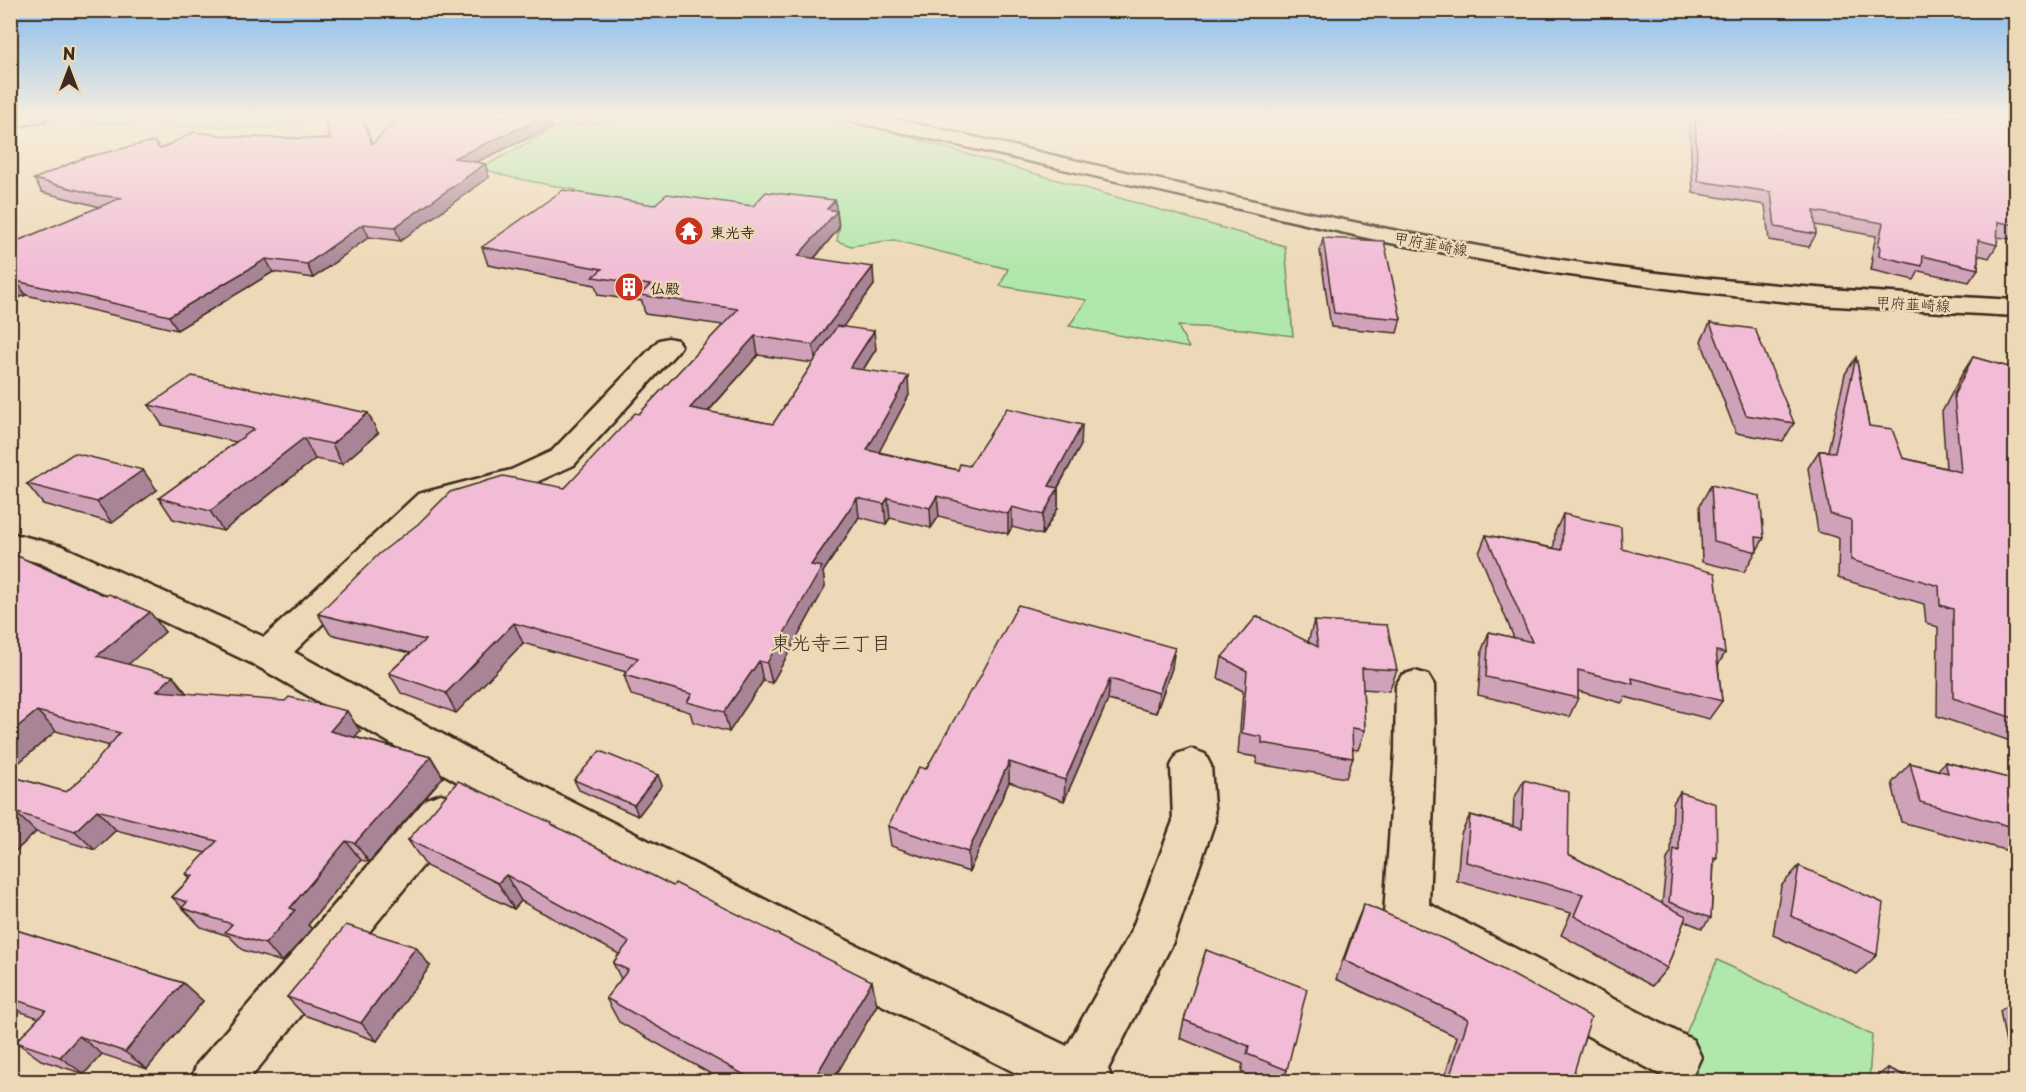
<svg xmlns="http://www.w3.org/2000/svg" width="2026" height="1092" font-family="'Playpen Sans','Klee One',sans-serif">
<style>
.green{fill:#b0e7ab;stroke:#768864;stroke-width:1.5}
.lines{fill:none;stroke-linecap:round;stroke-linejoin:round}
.street-casing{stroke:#3b2a1e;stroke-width:5}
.primary-casing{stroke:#3b2a1e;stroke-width:5}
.street{fill:#edd9b7;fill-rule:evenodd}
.primary{fill:#edd9b7;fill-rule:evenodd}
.wall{fill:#d0a2b9;stroke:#3b2a1e;stroke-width:1.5;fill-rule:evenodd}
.shaded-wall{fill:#a98496;stroke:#3b2a1e;stroke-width:1.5}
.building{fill:#f2bcd7;stroke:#3b2a1e;stroke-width:1.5}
.labels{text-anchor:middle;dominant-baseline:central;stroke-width:5;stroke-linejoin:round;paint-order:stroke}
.far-poi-label{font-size:15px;font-weight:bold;fill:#3b2a1e;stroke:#edd9b7;text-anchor:start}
.far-street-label{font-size:15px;fill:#3b2a1e;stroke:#edd9b7}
.neighbourhood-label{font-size:20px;fill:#3b2a1e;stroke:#edd9b7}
</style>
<rect width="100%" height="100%" fill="#edd9b7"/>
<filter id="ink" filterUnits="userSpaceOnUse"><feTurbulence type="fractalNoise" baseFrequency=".0167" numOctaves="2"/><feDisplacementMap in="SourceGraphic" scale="12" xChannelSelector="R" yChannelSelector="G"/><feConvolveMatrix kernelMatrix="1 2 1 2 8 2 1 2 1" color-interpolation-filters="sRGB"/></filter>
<g filter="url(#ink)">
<!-- green -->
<g class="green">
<path d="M11 116H352L260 128 11 121Z"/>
<path d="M621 116H819L888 131 1285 246 1293 336 1242 329 1178 326 1189 348 1069 326 1087 300 1000 286 1008 269 894 240 851 246 837 241 839 228 829 227 736 244 561 201 576 190 509 177 481 168 558 126 606 122Z"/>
<path d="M1717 960 1872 1035 1869 1081 1662 1082 1676 1057Z"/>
</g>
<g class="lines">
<!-- street casing -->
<g class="street-casing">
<g id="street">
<path d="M10 116H47L44 120 10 128Z"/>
<path d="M668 338 677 340 681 346 677 352 574 465 532 484 440 508 294 652 489 760 827 931 1067 1046 1131 932 1173 821 1171 766 1177 754 1191 749 1205 754 1211 766 1215 821 1173 942 1108 1069 1113 1082H1034L795 961 461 784 255 665 40 563 10 555V533L62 546 264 637 418 494 511 470 552 451 659 340Z"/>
<path d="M1415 671 1428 675 1434 685 1435 751 1429 904 1693 1040 1701 1057 1693 1074 1676 1082 1659 1074 1390 930 1384 915 1395 751 1396 685 1402 675Z"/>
<path d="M441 794 456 799 462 812 456 825 247 1082H190L197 1064 426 799Z"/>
</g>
</g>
<!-- primary casing -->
<g class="primary-casing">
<path id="primary" d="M847 116H881C1105 166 1328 223 1555 259 1707 283 1861 292 2016 300V316L1818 305 1695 292 1555 273 1385 242 856 122 849 120Z"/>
</g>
<!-- street -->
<use href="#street" class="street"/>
<!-- primary -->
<use href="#primary" class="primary"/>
</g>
<!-- wall -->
<g class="wall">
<path d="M362 116 372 144 552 127 476 162 485 164 489 177 400 241 369 237 313 278 273 272 177 330 26 295 10 301V244L100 207 42 192 34 179 160 149 238 137 330 139Z"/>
<path d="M1689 116H2016V240L1998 237 1997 245 1989 258 1978 255V269L1969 282 1919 271 1914 280 1871 270 1873 259H1871L1876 236 1815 225 1816 234 1809 247 1769 240 1765 205 1693 193Z"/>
<path d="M654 205 753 206 837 211 839 228 814 259 874 285 843 326 876 349 863 370 909 395 879 452 958 470 969 466 1081 445 1058 488V508L1042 535 1012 527 1008 534 939 516 931 528 890 518 886 524 859 517 823 572 825 587 772 683 763 681 729 732 693 722 690 712 631 695 624 675 626 672 523 643 456 713 401 693 389 673 410 653 330 634 318 614 565 488 639 414 723 325 645 314 642 301 598 295 595 285 488 265 482 247ZM758 355 813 363 773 424 708 412Z"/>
<path d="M1323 238 1401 319 1397 333 1331 327 1320 251Z"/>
<path d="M1710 323 1794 423 1783 441 1736 433 1701 341Z"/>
<path d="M1856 357 1869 426 1903 458 1946 468 1942 412 1962 374 1973 357 2016 369V743L1937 716 1938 627 1926 623 1924 604 1838 578 1839 538 1818 532 1808 468 1819 451H1828L1845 374Z"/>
<path d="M149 405 378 433 342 464 315 459 223 531 173 519 159 498 236 442 162 425Z"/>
<path d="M27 484 157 490 112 523 43 504Z"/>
<path d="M1711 485 1764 538 1744 572 1702 562 1700 505Z"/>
<path d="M1563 514 1622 549 1725 653 1718 665 1722 701 1709 719 1625 697 1622 703 1578 691V698L1569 717 1478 695 1482 650 1489 632 1514 638 1479 553 1486 535 1554 548 1555 532Z"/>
<path d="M11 553 165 632 128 664 186 693 360 731 355 737 431 757 443 777 369 862 361 860 308 925 312 929 282 962 243 950 229 936 201 927 172 897 190 878 186 874 206 853 116 830 95 850 36 832 10 856V776L66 792 82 778 110 746 56 731 10 770Z"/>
<path d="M1314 621 1397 670 1389 691 1363 689 1365 730 1358 750 1352 749 1353 758 1346 778 1257 764V757L1238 754 1243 691 1218 678 1222 657 1308 642Z"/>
<path d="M1172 668 1156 713 1108 700 1064 801 1009 782 969 872 891 846 888 826 926 769 973 690Z"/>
<path d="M1945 762 2016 780V853L1901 822 1892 783 1910 763 1938 770Z"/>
<path d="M574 780 662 785 638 816 579 790Z"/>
<path d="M1524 780 1568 854 1662 904 1667 859 1671 853 1673 803 1680 792 1717 859 1714 863 1711 918 1702 928 1684 921 1667 968 1652 986 1561 935 1571 913 1457 881 1461 834 1470 815 1513 826 1514 799Z"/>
<path d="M553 825 877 1005 832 1082H725L619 1022 606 998 621 979 613 963 619 954 521 901 514 909 426 866 408 840Z"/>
<path d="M1799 866 1877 955 1857 974 1773 935 1781 886Z"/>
<path d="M1364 904 1571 1082H1443L1457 1037 1336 979 1356 923Z"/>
<path d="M10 928 183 983 203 1001 147 1069 102 1054 84 1074 41 1060 16 1042 39 1018 10 1008Z"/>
<path d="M1206 950 1287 1070 1282 1082H1265L1241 1072 1243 1064 1180 1038 1184 1020Z"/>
<path d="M430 966 377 1041 304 1015 287 997Z"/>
<path d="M2016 1000V1082H2013L2000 1011Z"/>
<path d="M1888 1068 1919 1082H1876V1077Z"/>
</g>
<!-- shaded-wall -->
<g class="shaded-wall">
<path d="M547 116H549L552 127 459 170 454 158Z"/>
<path d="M485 164 489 177 400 241 395 227Z"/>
<path d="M835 200 839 228 801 274 798 256 827 209Z"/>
<path d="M363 224 369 237 313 278 307 264Z"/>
<path d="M266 259 273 272 177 330 169 316Z"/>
<path d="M873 267 874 285 816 363 813 345Z"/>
<path d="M16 281 26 295 10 301V283Z"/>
<path d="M874 331 876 349 852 387 850 368Z"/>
<path d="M755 336 758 355 694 427 690 408Z"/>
<path d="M908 376 909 395 870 469 867 450Z"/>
<path d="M368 413 378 433 342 464 332 444Z"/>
<path d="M1082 425 1081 445 1048 505 1049 486Z"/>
<path d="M304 438 315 459 223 531 210 511Z"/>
<path d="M143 470 157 490 112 523 97 502Z"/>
<path d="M1058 488V508L1042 535 1043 515Z"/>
<path d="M937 496 939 516 931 528 930 508Z"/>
<path d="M857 498 859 517 823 572 825 587 772 683 767 663 811 565Z"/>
<path d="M888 498 890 518 886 524 884 504Z"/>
<path d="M1012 507V527L1008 534V514Z"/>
<path d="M150 612 165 632 114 677 97 656Z"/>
<path d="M514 623 523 643 456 713 446 693Z"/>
<path d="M1175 648 1172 668 1156 713 1159 693Z"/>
<path d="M759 661 763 681 729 732 724 712Z"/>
<path d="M173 676 189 696 157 691Z"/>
<path d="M1110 679 1108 700 1064 801 1065 780Z"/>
<path d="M37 711 56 731 10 770V733Z"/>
<path d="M347 711 360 731 343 751 330 731Z"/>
<path d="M431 757 443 777 369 862 355 843Z"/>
<path d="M1009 762V782L969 872 968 852Z"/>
<path d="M658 775 662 785 638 816 634 805Z"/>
<path d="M97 810 116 830 95 850 75 831Z"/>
<path d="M15 812 36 832 10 856V816Z"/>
<path d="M346 841 361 860 308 925 312 929 282 962 265 944 290 908Z"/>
<path d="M506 875 521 901 514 909 498 883Z"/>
<path d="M416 947 430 966 377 1041 361 1023Z"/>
<path d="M872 981 877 1005 832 1082H812Z"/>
<path d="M183 983 203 1001 147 1069 125 1052Z"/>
<path d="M79 1036 102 1054 84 1074 60 1057Z"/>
</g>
<!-- building -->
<g class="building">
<path d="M324 116H362L372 144 401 116H547L454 158 485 164 395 227 363 224 307 264 266 259 169 316 16 281 10 283V244L121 198 97 195 34 179 83 158 154 141 160 149 194 132 238 137 330 139Z"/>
<path d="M1695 116H2016V225L1998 222 1997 245 1978 240V269L1923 256 1922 266 1879 256 1880 246H1878L1883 223 1814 211 1816 234 1775 227 1771 192 1698 181Z"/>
<path d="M563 190 654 205 667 194 753 206 766 192 835 200 827 209 837 211 798 256 873 267 813 345 755 336 690 408 773 424 837 326 874 331 850 368 908 376 867 450 958 470 960 464 969 466 1007 408 1082 425 1049 486 1058 488 1043 515 1012 507 1008 514 937 496 930 508 888 498 884 504 857 498 811 565 822 567 767 663 759 661 724 712 687 702 692 694 624 675 638 658 514 623 446 693 389 673 425 640 318 614 379 554 418 524 450 492 503 476 565 488 635 413 639 414 738 309 640 295 650 285 593 277 602 269 482 247Z"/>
<path d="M1323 238 1384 241 1401 319 1334 313Z"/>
<path d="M1710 323 1755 329 1794 423 1746 415Z"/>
<path d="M1856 357 1869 426 1892 429 1903 458 1961 472 1954 395 1973 357 2016 369V719L1953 698V609L1940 605 1939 586 1851 560V520L1830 514 1819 451 1835 452Z"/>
<path d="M192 376 368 413 332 444 304 438 210 511 159 498 254 429 149 405Z"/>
<path d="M74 453 143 470 97 502 27 484Z"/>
<path d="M1711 485 1760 496 1764 538 1756 537 1757 552 1714 541Z"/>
<path d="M1563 514 1621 527 1622 549 1715 573 1725 653 1716 651 1722 701 1632 678 1633 684 1578 670V698L1486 677 1489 632 1532 642 1486 535 1562 550Z"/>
<path d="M11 553 106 596 109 594 150 612 97 656 173 676 157 691 285 701 289 697 347 711 330 731 431 757 355 843 346 841 290 908 295 910 265 944 225 932 232 924 182 908 187 902 172 897 193 876 186 874 217 841 97 810 75 831 15 812 10 816V776L66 792 82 778 120 733 37 711 10 733Z"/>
<path d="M1018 605 1175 648 1159 693 1110 679 1065 780 1009 762 968 852 888 826 919 767 926 769 971 690H973Z"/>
<path d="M1257 616 1318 647 1314 621 1387 625 1397 670 1362 668 1365 730 1352 728 1353 758 1262 743V737L1242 733 1247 671 1222 657Z"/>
<path d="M600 751 658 775 634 805 574 780Z"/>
<path d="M1945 762 2016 780V828L1920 802 1910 763 1948 773Z"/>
<path d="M1524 780 1569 792 1568 854 1686 916 1667 968 1574 916 1583 894 1466 862 1470 815 1522 829Z"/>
<path d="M458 781 552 823 551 824 673 886 675 883 872 981 812 1082H757L606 998 628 970 613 963 629 942 506 875 498 883 408 840Z"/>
<path d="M1680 792 1716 804 1717 859 1714 858 1711 918 1669 902 1674 849 1679 851Z"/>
<path d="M1799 866 1883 903 1877 955 1791 916Z"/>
<path d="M1364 904 1455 944 1591 1017 1571 1082H1448L1468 1019 1344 960Z"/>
<path d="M346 925 416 947 361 1023 287 997Z"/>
<path d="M10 928 183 983 125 1052 79 1036 60 1057 16 1042 46 1010 10 998Z"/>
<path d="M1206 950 1307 989 1287 1070 1247 1054 1249 1046 1184 1020Z"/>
<path d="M1888 1068 1919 1082H1888Z"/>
</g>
</g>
<!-- sky -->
<linearGradient id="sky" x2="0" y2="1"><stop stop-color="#89bdee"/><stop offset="0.43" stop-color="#f7eedf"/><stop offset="1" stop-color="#f7eedf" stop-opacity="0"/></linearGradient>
<rect width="2026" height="269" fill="url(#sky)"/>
<!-- icons -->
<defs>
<g id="temple-disc" transform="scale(1.5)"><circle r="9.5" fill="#c8321e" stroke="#edd9b7"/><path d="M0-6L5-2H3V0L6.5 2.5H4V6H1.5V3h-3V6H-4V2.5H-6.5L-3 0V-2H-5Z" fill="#fff"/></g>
<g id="building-disc" transform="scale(1.5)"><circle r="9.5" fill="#c8321e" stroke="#edd9b7"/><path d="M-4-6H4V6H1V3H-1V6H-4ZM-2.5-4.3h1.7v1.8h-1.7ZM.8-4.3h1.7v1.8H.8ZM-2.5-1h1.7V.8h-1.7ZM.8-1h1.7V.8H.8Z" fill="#fff"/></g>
</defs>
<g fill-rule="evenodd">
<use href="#temple-disc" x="689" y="231"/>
<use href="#building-disc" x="629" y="287"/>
</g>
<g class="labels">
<!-- far-poi labels -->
<g class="far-poi-label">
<text x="710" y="231">東光寺</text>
<text x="650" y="287">仏殿</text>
</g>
<!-- far-street labels -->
<g class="far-street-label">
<text transform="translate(1431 243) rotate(10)">甲府韮崎線</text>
<text transform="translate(1913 303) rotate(3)">甲府韮崎線</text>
</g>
<!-- neighbourhood labels -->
<g class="neighbourhood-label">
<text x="831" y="642">東光寺三丁目</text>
</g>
</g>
<!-- margin -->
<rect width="2026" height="1092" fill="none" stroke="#edd9b7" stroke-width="36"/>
<rect x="18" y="18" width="1990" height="1056" fill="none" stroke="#3b2a1e" stroke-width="2" filter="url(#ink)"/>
<!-- north arrow -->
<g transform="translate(69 69)" stroke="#edd9b7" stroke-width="4.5" paint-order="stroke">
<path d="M0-4.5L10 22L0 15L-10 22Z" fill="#3b2a1e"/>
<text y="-9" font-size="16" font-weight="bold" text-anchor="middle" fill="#3b2a1e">N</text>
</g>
</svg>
